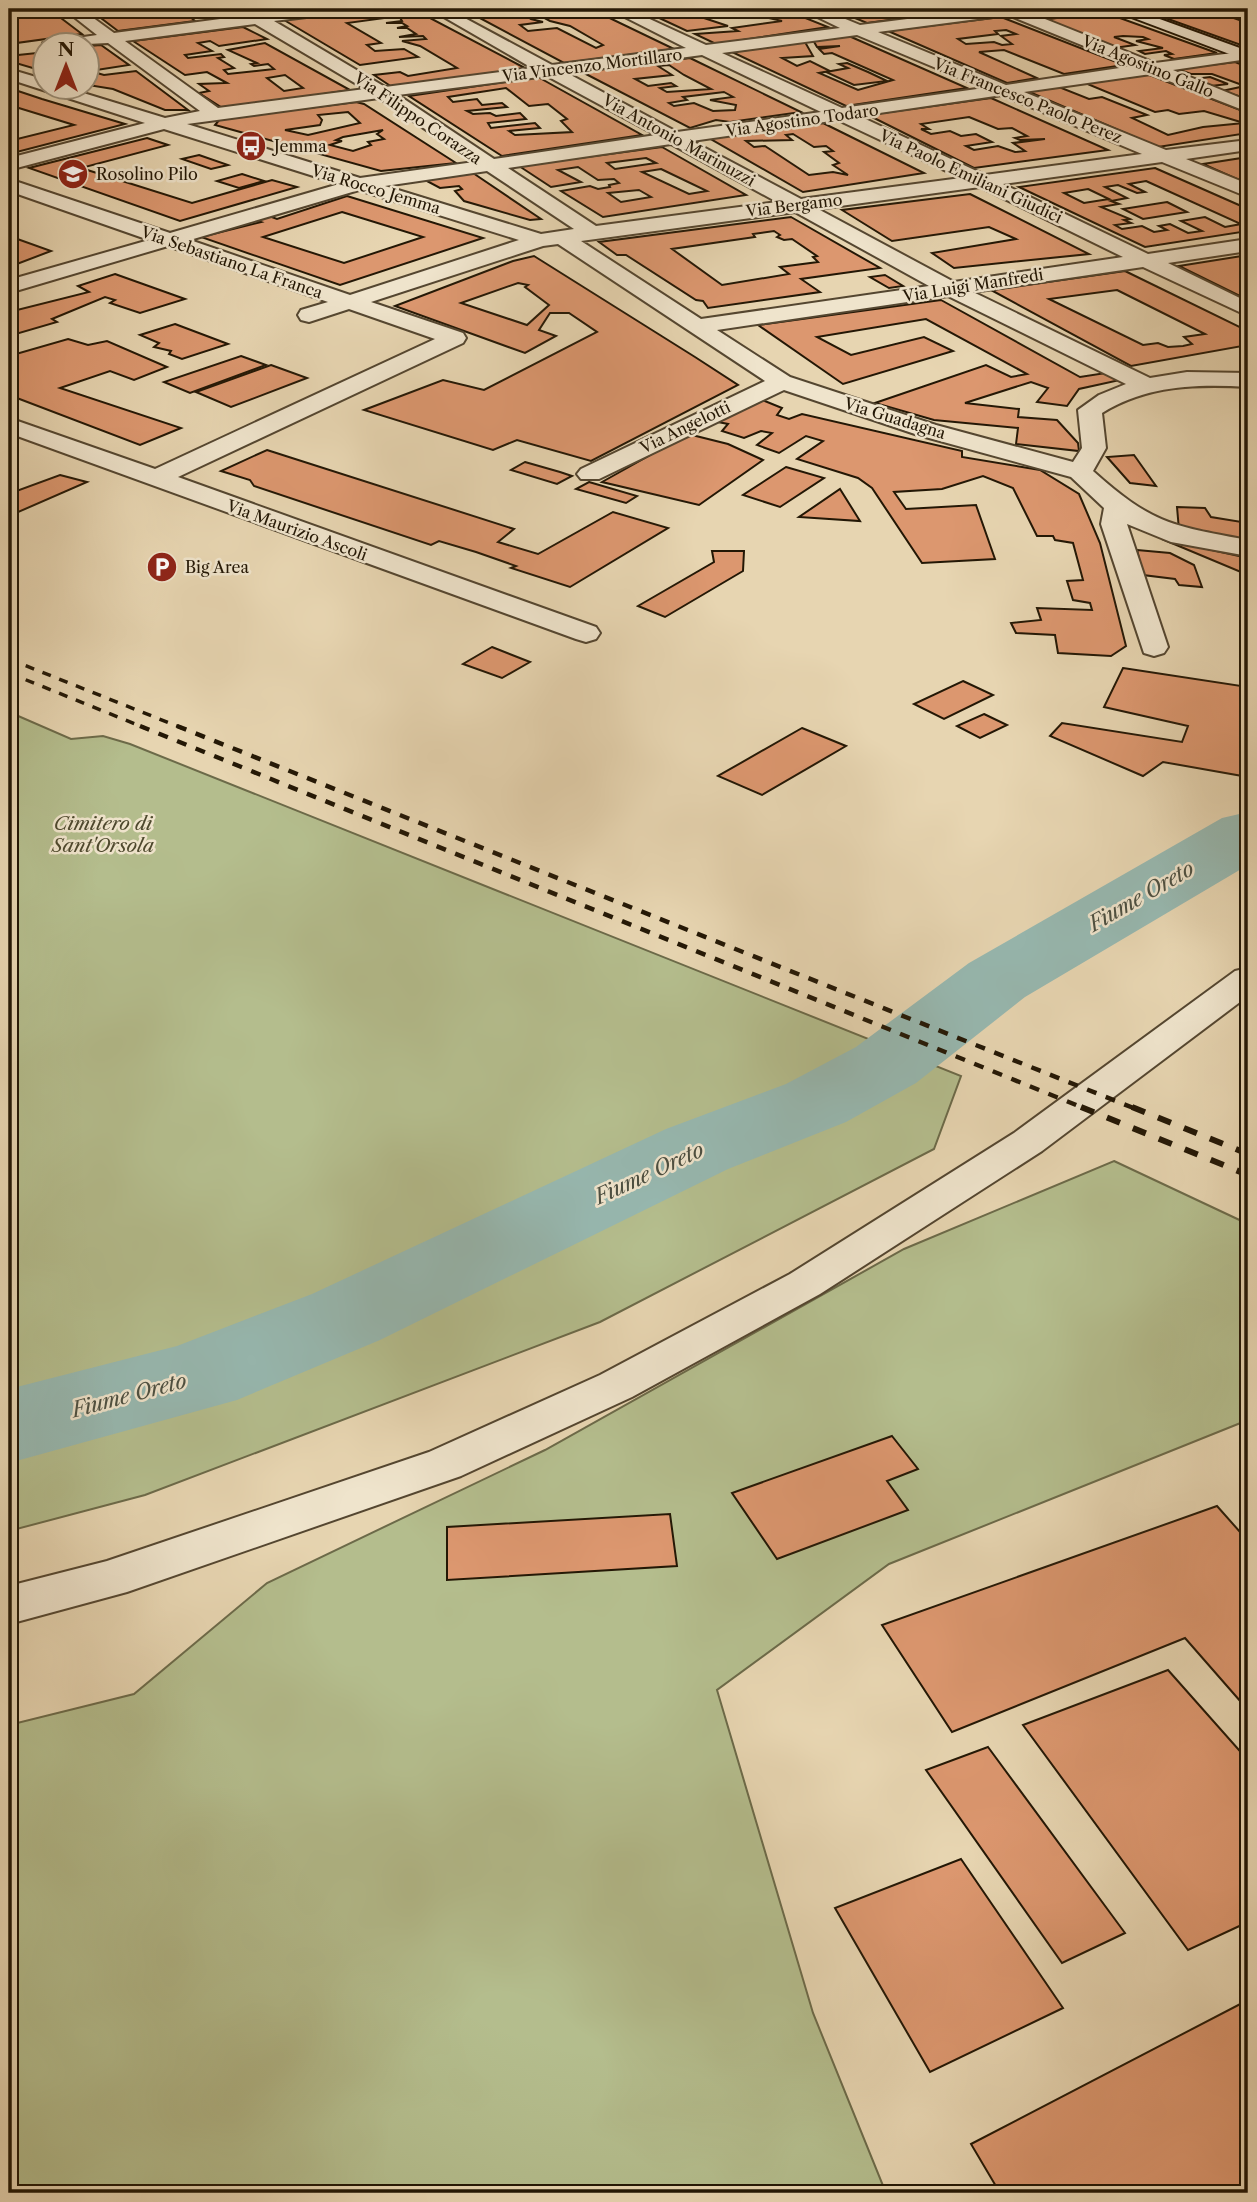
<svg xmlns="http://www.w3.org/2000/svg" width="1257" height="2202" font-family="'Libre Caslon Text',serif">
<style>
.green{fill:#b4bd8d;stroke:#6c6a49;stroke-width:2}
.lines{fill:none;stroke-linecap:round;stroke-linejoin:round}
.river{fill:#97b8b0;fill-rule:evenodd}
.building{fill:#dc976f;stroke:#231705;stroke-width:2;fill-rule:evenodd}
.street-casing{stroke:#544630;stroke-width:4}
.secondary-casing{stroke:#231705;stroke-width:4}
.street{fill:#efe4cc;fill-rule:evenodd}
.secondary{fill:#efe4cc;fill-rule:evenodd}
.rail-far2{stroke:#231705;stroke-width:3.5;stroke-dasharray:9 9;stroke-linecap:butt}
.rail-far1{stroke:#231705;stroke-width:4.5;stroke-dasharray:10 10;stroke-linecap:butt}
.rail{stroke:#231705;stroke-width:6;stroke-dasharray:14 14;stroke-linecap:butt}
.labels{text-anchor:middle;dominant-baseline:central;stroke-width:5;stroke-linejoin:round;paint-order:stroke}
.far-street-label{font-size:16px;fill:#231705;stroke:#efe4cc}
.far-poi-label{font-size:16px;fill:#231705;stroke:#efe4cc;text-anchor:start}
.park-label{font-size:19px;font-style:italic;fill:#4e492e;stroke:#efe4cc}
.water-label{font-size:21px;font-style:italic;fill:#4c4f41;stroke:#efe4cc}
</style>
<rect width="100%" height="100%" fill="#e7d5b1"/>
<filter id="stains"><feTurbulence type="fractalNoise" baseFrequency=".00286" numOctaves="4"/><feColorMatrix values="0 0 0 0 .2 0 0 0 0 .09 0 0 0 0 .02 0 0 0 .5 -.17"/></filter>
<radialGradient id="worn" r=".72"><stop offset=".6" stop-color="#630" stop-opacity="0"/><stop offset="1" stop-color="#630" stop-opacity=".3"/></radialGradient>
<!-- green -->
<g class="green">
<path d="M9 712 71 739 103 736 130 744 961 1076 934 1149 600 1322 145 1495 9 1531Z"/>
<path d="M1114 1161 1248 1224V1420L889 1564 717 1690 813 2013 886 2193H9V1725L134 1694 267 1583 545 1450 904 1249Z"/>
</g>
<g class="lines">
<!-- river -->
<path class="river" d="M1248 812V865L1025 997 916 1083 846 1122 728 1169 380 1340 237 1400 9 1463V1389L177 1346 312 1294 666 1129 786 1084 856 1047 969 963 1222 818Z"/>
</g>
<!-- building -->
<g class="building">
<path d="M9 9H49L82 34 9 44Z"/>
<path d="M89 9H220L224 12 189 16 195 21 118 31Z"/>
<path d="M373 9H413L525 68 392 87 374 75 400 72 408 76 457 68 420 46 402 41 426 39 423 36 399 37 416 34 407 28H397L407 26 402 23H386L402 21 399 16 347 23 381 43 367 45 375 51 404 49 418 57 360 65 284 20Z"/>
<path d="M463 9 526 12 530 14 525 15 531 19 543 22 520 25 528 31 557 28 596 48 603 45 570 26 550 21 537 14 542 13 535 9H591L674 49 564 63Z"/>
<path d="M640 9H700L716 16 704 18 728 26 687 31Z"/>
<path d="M718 9H783L828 27 716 44 695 34 738 31 732 28 782 21 755 15 766 14 762 9 728 13Z"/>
<path d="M833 9H921L935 14 867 23Z"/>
<path d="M1057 9H1095L1217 53 1174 59 1164 55 1172 54 1166 51 1145 54 1139 51 1163 48 1136 41 1148 39 1143 37 1123 36 1114 37 1135 45 1114 48 1042 20 1072 16Z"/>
<path d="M1212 9H1248V14L1228 16 1248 23V44L1241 45 1154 14Z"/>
<path d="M1001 17 1124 65 1064 74 1004 50 979 52 1037 78 1007 83 888 31ZM1006 30 1016 34 1001 36 1012 44 1002 45 994 42 966 44 958 39 998 34 995 31Z"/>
<path d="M243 27 267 39 219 46 210 41 198 43 212 51 185 55 188 58 221 54 224 57 218 58 234 68 224 70 228 74 274 69 268 64 254 66 251 64 257 63 228 50 265 43 350 90 224 109 199 93 209 91 199 84 227 83 207 72 185 75 133 41ZM285 75 303 88 284 91 267 78Z"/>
<path d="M849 36 967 88 846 106 732 52 805 42 813 56 782 58 797 66 810 61 830 71 819 73 858 90 893 80 832 53 824 54 819 49 840 46 817 47 813 40Z"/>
<path d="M101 45 129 65 90 71 104 75 136 71 188 110H165L113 89 88 85V46Z"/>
<path d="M46 52V72L9 61V56Z"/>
<path d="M690 58 801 112 730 122 716 120 690 128 582 72ZM669 65 684 75 711 89 667 92 660 88 676 86 671 83 648 86 635 79 672 75 658 66ZM724 92 733 97 710 100 736 105 735 110 713 111 694 103 674 106 669 103 687 100 683 97Z"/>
<path d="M1235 62 1248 67 1242 69 1248 71V99L1222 91 1245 86 1212 74H1191L1177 69Z"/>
<path d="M847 63 868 72 887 81 854 85 826 72 848 68 839 64Z"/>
<path d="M1147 74 1248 113V133L1158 147 1027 91 1059 87 1089 99 1102 97 1147 115 1132 118 1168 135 1203 127 1244 123 1204 111 1179 114 1168 110 1155 112 1085 83Z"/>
<path d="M538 77 642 135 502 156 409 96ZM506 88 529 106 548 104 567 119 561 121 572 132 515 135 509 131 540 128 535 123 491 128 488 123 526 119 520 113 496 116 490 113 473 114 467 111 507 107 502 103 482 105 477 99 453 102 448 97Z"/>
<path d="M1210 77 1228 84 1211 86 1194 79Z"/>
<path d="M9 88 42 99 125 124 9 154V141L74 125 9 105Z"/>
<path d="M991 98 1108 150 974 168 868 115ZM969 117 998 129 1012 128 1027 136 1015 138 1020 140 1045 139 1013 143 1025 151 1015 152 998 146 974 150 966 146 992 142 976 134 961 136 950 131 931 134 921 129H929L921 124Z"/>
<path d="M356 102 364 104 456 163 381 171 215 125 220 119ZM348 112 360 123 308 135 285 130 320 125 322 120 318 115ZM383 130 377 134 384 139 368 142 371 145 353 151 330 145 342 141 336 140 343 137Z"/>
<path d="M823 123 924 173 803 192 709 138ZM793 134 814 147 826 146 833 151 824 152 839 163 833 165 848 175 833 172 809 175 765 146 754 147 746 141 792 140 786 135Z"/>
<path d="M147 138 168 145 81 168 192 203 272 180 297 187 180 221 29 168Z"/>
<path d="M662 147 746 195 603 217 561 191 590 186 598 189 610 187 609 185 619 183 614 179 598 180 578 167 558 170 581 182 551 187 519 166ZM646 158 656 163 615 169 607 163ZM661 169 707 191 689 194 642 172ZM639 190 651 197 621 202 608 193Z"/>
<path d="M199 155 228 165 211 169 182 159Z"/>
<path d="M1248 157V184L1203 164Z"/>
<path d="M1155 168 1248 209V231L1145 247 1019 187ZM1146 181 1241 224 1225 227 1205 217 1181 221 1202 231 1188 233 1170 224 1159 226 1167 230 1154 232 1142 226 1122 229 1115 225 1131 223 1124 220 1130 219 1101 207 1119 204 1111 201 1127 198 1105 187 1118 185 1137 193 1145 192 1129 184ZM1088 189 1109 199 1084 203 1064 193Z"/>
<path d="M473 173 541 219 530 220 464 201 455 191 462 189 459 186 440 188 425 180Z"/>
<path d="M242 174 264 181 239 188 217 181Z"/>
<path d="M970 194 1089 254 954 268 932 253 1016 239 989 227 892 241 842 210Z"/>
<path d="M347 196 483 238 340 285 201 237 261 222 255 220 269 216 277 219ZM342 212 423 237 344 263 263 237Z"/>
<path d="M1167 202 1187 212 1143 219 1123 209Z"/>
<path d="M791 217 880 268 801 279 820 292 708 308 703 301 696 300 626 255H617L599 242ZM774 231 780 235 777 237 784 240 792 239 817 256 813 257 818 262 780 267 789 274 722 285 672 249 755 237 753 234Z"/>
<path d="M9 236 51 251 9 267Z"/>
<path d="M1248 255V300L1179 266Z"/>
<path d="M534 256 695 357 738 385 591 461 517 440 493 450 364 410 443 380 484 390 597 332 569 313H550L539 330 556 336 525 353 395 306 513 261ZM518 283 528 285 525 287 549 305 527 325 461 303Z"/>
<path d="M1125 271 1248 331V345L1131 366 991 290ZM1117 290 1205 334 1184 337 1192 344 1183 346 1168 347 1158 343 1143 345 1049 299Z"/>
<path d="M115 274 185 299 140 313 110 303 115 300 105 297 52 319 57 322 9 336V312L89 292 78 286Z"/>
<path d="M885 275 903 286 889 288 870 277Z"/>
<path d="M941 300 1080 377 1112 372 1120 380 1079 389 1067 406 1037 402 1048 388 1031 382 965 403 1019 409 1018 417 1057 420 1078 443 1079 451 1016 444 1018 428 934 420 875 403 986 365 1011 377 1027 374 926 319 817 337 851 355 924 337 953 351 843 384 758 325Z"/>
<path d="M175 324 228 344 182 359 169 354 171 351 154 347 159 343 140 335Z"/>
<path d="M68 339 88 345 107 341 167 367 134 380 110 371 60 388 181 428 140 445 9 395V356Z"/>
<path d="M241 356 266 365 190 393 164 382Z"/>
<path d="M271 365 307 378 231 407 196 392Z"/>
<path d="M755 397 782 408 777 415 789 419 802 414 962 451V457L1040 470 1079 494 1100 543 1126 646 1111 656 1058 653 1055 635 1016 633 1011 623 1041 620 1037 608 1092 610 1090 603 1073 600 1067 581 1083 580 1073 543 1055 540 1053 536H1037L1013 488 983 476 942 489 894 492 906 509 976 505 995 559 922 563 872 488 858 478 797 459 823 441 806 436 779 453 757 445 772 433 761 431 744 438 722 431 728 424 713 421Z"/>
<path d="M688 434 728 444 763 460 699 505 602 482Z"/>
<path d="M267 450 514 529 498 542 538 554 613 512 668 528 570 587 511 568 516 566 476 552 439 541 431 545 254 486 250 480 221 471Z"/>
<path d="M1134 455 1156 486 1130 483 1107 457Z"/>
<path d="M525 462 560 472 572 476 557 484 511 470Z"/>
<path d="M786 467 824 478 780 507 743 495Z"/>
<path d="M60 475 87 482 9 516V490L14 492Z"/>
<path d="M589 482 637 496 626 503 576 489Z"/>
<path d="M840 489 860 521 799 517Z"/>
<path d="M1177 507 1205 508 1211 517 1248 523V542L1179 530Z"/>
<path d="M1162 539 1248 558V575Z"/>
<path d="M1137 550 1170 553 1194 565 1202 587 1179 585 1175 579 1143 575Z"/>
<path d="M712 551H744L743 571 665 617 638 606 714 562Z"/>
<path d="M492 647 530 662 502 678 463 664Z"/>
<path d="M1123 668 1248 687V777L1163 762 1143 776 1050 736 1062 723 1182 742 1188 726 1104 707Z"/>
<path d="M963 681 993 695 944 719 914 704Z"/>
<path d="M984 714 1007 725 980 738 957 726Z"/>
<path d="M802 728 846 746 762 795 718 776Z"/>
<path d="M892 1436 918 1469 887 1481 908 1510 777 1559 732 1493Z"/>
<path d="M1217 1506 1248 1541V1710L1185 1638 952 1732 882 1625Z"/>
<path d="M670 1514 677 1566 447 1580V1527Z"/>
<path d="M1168 1670 1246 1758 1248 1757V1922L1188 1950 1023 1725Z"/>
<path d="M988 1747 1125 1933 1062 1963 926 1770Z"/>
<path d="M961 1859 1063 2008 930 2072 835 1908Z"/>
<path d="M1248 2000V2193H1000L971 2144Z"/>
</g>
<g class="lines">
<!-- street casing -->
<g class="street-casing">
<g id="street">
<path d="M64 9H81L114 33 243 16 235 9H252L261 14 298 9H338L331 14 274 21 385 87 532 68 430 9H448L552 65 686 48 609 9H628L706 45 840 28 801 9H821L860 25 986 9H1026L1025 11 1155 63 1248 51V59L1173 70 1248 101V112L1151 74 1024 92 1166 150 1248 140V150L1186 159 1248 184V197L1162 162 1003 184 1148 254 1248 239V251L1168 263 1248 302V316L1143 267 973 292 1150 378 1187 372 1248 373V387C1197 384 1148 385 1102 413L1106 448 1093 471C1152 524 1172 526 1248 540V556L1171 542 1127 524 1168 647 1164 653 1154 656 1144 653 1101 524 1104 508 1071 477 918 435 784 390 599 479H581L577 474 581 469 765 381 558 244 543 246 371 302 463 333 466 338 463 343 178 477 596 627 600 633 596 639 586 642 576 639 9 433V418L155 469 435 339 349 309 309 322 301 320 298 315 301 310 328 302 168 246 9 293V280L149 240 9 191V179L170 233 339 184 164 129 9 170V158L145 123 9 79V69L46 80V88H67L165 118 200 111 108 43 46 46 43 49V43L97 35ZM1008 15 1133 66 1006 85 878 32ZM255 24 365 89 218 108 125 41ZM857 35 984 88 842 108 722 53ZM702 55 821 112 677 132 567 73ZM547 76 656 135 494 159 398 95ZM1002 95 1142 154 985 175 859 116ZM379 98 474 162 360 178 187 124ZM838 120 961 178 801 199 692 141ZM671 144 777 202 596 226 508 168ZM487 171 574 229 541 234 385 186ZM980 187 1123 257 954 282 818 209ZM359 190 519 240 350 295 190 240ZM795 212 929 286 701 319 581 241ZM948 296 1126 384 1099 395 1078 410 1082 448 1073 462 936 425 790 377 717 330Z"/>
<path d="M1119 9H1152C1145 16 1129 17 1120 14Z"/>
<path d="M1248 968V996L1042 1151 820 1294 632 1397 461 1476 127 1592 9 1624V1586L107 1561 429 1452 600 1375 790 1274 1014 1133 1235 971Z"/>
</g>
</g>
<!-- secondary casing -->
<g class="secondary-casing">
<path id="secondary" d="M1110 9H1132L1248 51V61Z"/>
</g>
<!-- street -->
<use href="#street" class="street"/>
<!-- secondary -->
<use href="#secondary" class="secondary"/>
<!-- rail-far2 -->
<g class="rail-far2">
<path d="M9 659 182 728"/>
<path d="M9 673 145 728"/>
</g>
<!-- rail-far1 -->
<g class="rail-far1">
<path d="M140 726 1086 1109"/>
<path d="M177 726 1136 1109"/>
</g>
<!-- rail -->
<g class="rail">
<path d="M1081 1107 1248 1175"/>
<path d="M1132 1107 1248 1154"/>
</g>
</g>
<!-- icons -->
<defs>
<g id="bus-disc" transform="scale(1.575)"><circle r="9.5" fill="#8f2418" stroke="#efe4cc"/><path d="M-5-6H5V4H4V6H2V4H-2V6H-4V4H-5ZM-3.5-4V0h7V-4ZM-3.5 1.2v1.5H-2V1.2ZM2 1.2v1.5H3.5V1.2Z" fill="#fff"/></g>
<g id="school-disc" transform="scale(1.575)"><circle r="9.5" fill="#8f2418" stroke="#efe4cc"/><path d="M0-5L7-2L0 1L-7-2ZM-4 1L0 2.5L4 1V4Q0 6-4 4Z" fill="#fff"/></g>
<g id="parking-disc" transform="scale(1.575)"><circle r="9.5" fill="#8f2418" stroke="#efe4cc"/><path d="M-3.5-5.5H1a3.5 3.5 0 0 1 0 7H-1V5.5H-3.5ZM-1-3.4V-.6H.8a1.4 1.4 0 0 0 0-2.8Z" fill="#fff"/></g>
</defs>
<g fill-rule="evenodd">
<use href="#bus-disc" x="251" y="146"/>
<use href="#school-disc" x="73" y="174"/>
<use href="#parking-disc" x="162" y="567"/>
</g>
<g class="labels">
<!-- far-street labels -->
<g class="far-street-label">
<text transform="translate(592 65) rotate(-7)">Via Vincenzo Mortillaro</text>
<text transform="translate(1148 66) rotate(22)">Via Agostino Gallo</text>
<text transform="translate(1028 100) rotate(22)">Via Francesco Paolo Perez</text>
<text transform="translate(418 118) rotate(34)">Via Filippo Corazza</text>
<text transform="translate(802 120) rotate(-8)">Via Agostino Todaro</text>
<text transform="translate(679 140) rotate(29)">Via Antonio Marinuzzi</text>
<text transform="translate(971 176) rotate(25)">Via Paolo Emiliani Giudici</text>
<text transform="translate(376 189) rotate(17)">Via Rocco Jemma</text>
<text transform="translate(794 205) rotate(-7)">Via Bergamo</text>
<text transform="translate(232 262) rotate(19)">Via Sebastiano La Franca</text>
<text transform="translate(973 285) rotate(-9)">Via Luigi Manfredi</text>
<text transform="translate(895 418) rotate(17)">Via Guadagna</text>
<text transform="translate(685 427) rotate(-26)">Via Angelotti</text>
<text transform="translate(297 530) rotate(20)">Via Maurizio Ascoli</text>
</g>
<!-- far-poi labels -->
<g class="far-poi-label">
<text x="274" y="146">Jemma</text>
<text x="96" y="174">Rosolino Pilo</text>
<text x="185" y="567">Big Area</text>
</g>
<!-- park labels -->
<g class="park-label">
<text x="103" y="823">Cimitero di<tspan x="103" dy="22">Sant'Orsola</tspan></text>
</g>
<!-- water labels -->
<g class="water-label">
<text transform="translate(1141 896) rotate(-30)">Fiume Oreto</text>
<text transform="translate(649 1173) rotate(-25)">Fiume Oreto</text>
<text transform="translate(129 1395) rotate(-15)">Fiume Oreto</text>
</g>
</g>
<!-- margin -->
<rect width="1257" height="2202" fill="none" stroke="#e7d5b1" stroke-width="35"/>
<rect x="10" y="10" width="1236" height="2181" fill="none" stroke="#231705" stroke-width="3.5"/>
<rect x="18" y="18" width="1222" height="2167" fill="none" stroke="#231705" stroke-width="2"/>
<!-- north arrow -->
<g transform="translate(66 66)"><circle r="33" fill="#efe4cc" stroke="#9d927c" stroke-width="2"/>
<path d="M0-5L12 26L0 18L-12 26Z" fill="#8f2418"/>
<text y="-10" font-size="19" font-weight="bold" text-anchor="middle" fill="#231705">N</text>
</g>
<rect width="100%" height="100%" filter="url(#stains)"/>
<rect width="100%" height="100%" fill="url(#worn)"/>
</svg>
